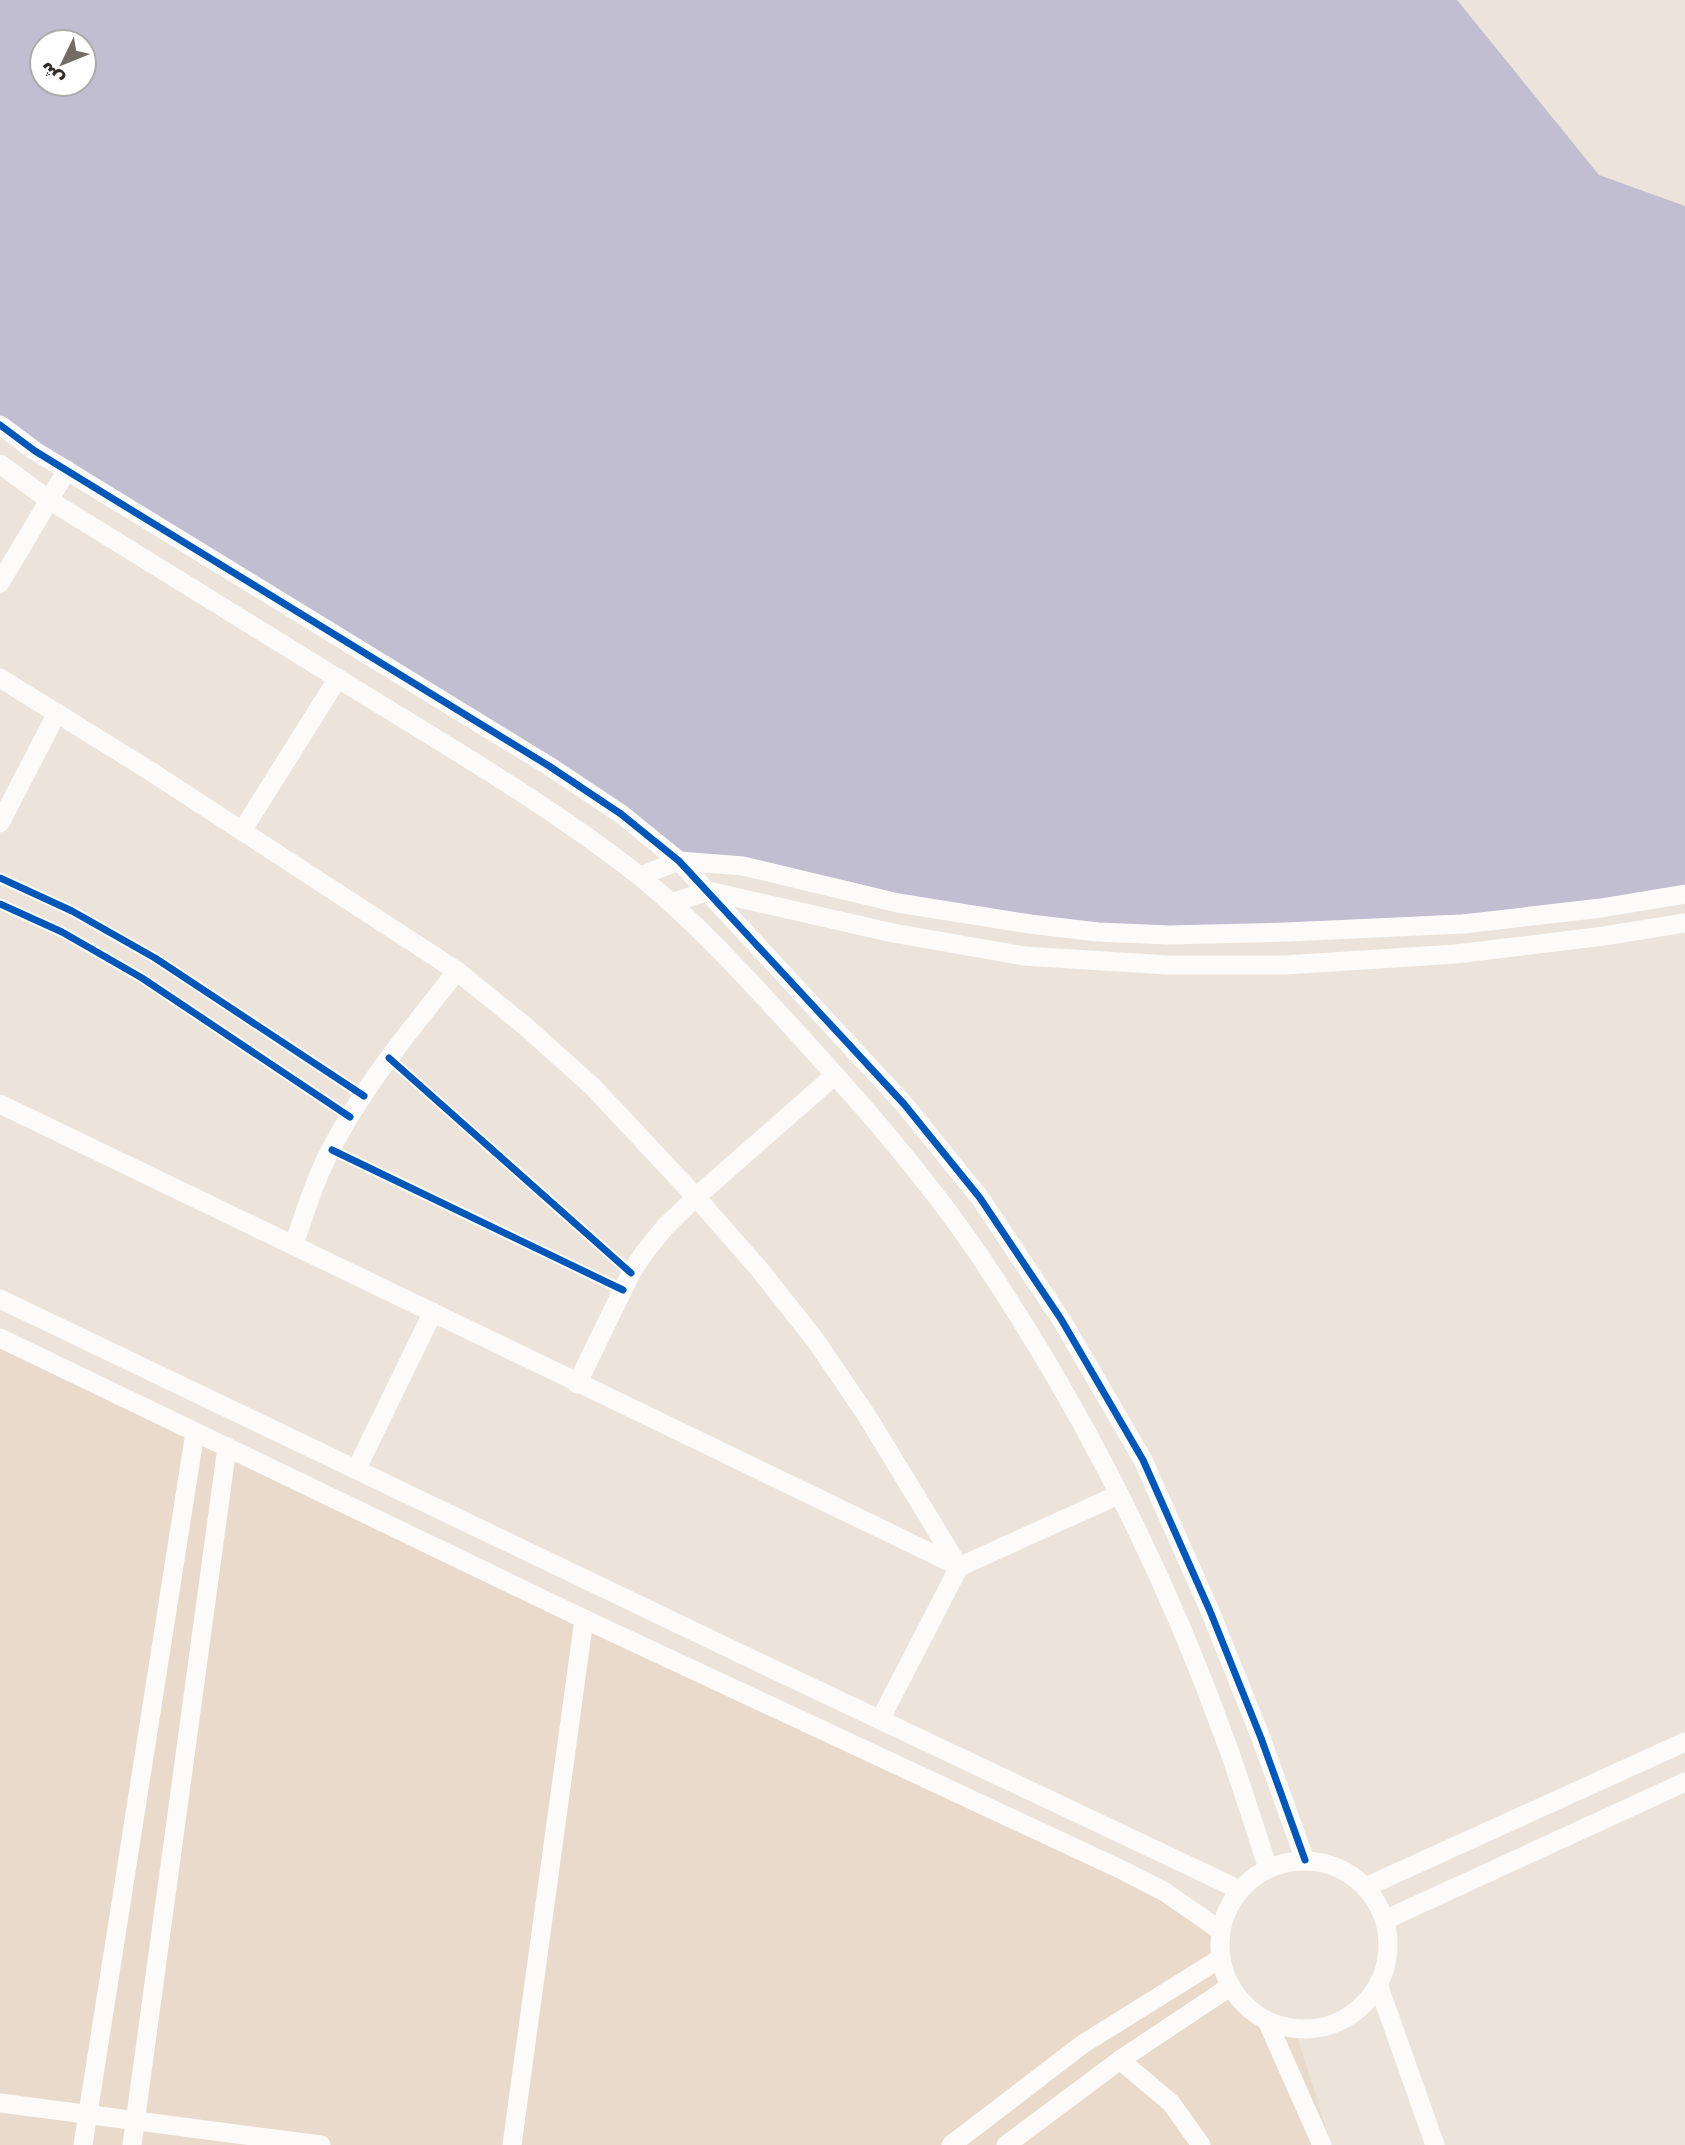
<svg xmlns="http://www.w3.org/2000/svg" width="1685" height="2145" font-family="'DejaVu Sans','Noto Naskh Arabic',sans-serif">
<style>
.built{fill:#e9dacb}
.forest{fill:#c1bed2;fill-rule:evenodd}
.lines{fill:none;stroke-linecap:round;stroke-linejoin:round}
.minor{stroke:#fcfbfa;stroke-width:19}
.cycleway-casing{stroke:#fff;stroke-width:11}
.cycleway{stroke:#0057b8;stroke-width:7}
</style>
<rect width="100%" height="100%" fill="#ece4db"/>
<!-- built -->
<path class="built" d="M0 1338 1165 1892 1221 1931 1231 1986 1295 2029 1331 2145H0Z"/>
<!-- forest -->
<path class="forest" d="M0 0H1457L1599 175 1685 206V894L1601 908 1098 932 679 861 0 421ZM42 42H84V84H42Z"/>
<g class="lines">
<!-- minor -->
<g class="minor">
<path d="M0 425 35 451 549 766 621 814 679 861 904 1104 980 1198 1061 1319 1143 1460 1210 1611 1261 1738 1305 1860"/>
<path d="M0 464 49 500C160 568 270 637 381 705 469 759 560 813 642 878 703 928 756 988 809 1046 868 1111 927 1179 977 1252 1079 1403 1164 1570 1226 1742 1241 1783 1254 1826 1268 1868"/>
<path d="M0 583 67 470"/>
<path d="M0 678 147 769 457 971 525 1026 593 1087 696 1197 760 1270 816 1341 867 1416 959 1567"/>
<path d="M0 823 57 713"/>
<path d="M242 831 338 678"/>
<path d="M640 876 679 861 743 866 898 903 1030 924 1098 932 1169 935 1287 932 1463 924 1601 908 1685 894"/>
<path d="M671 903 708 891 893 933 1024 956 1168 965H1285L1456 954 1604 936 1685 923"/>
<path d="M0 1104C321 1256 638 1413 958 1566"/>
<path d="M294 1243C303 1220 310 1195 320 1172 353 1098 407 1034 457 971"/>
<path d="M0 1299 760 1663 1240 1890"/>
<path d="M0 1338 584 1619 1122 1870 1165 1892 1221 1931"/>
<path d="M577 1384 631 1273 644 1253 665 1227 696 1197 835 1075"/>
<path d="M357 1468 433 1312"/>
<path d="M880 1720 959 1567 1118 1495"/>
<circle cx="1304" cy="1945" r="84"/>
<path d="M1368 1886 1685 1742"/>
<path d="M1387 1919 1685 1782"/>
<path d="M1379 1987 1435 2145"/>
<path d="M1267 2021 1322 2145"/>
<path d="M1120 2060 1171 2103 1201 2145"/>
<path d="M0 2103 321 2145"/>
<path d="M83 2145 195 1432"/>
<path d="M132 2145 227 1447"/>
<path d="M512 2145 584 1619"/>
<path d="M951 2145 1083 2044 1221 1958"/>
<path d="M1006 2145 1120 2060 1231 1986"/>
</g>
<!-- cycleway casing -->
<g class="cycleway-casing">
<g id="cycleway">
<path d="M0 425 35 451 549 766 621 814 679 861 904 1104 980 1198 1061 1319 1143 1460 1210 1611 1261 1738 1305 1860"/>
<path d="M0 878 72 911 155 958 364 1096"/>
<path d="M0 904 62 932 142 978 350 1117"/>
<path d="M389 1058 631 1273"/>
<path d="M332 1150 623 1290"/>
</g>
</g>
<!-- cycleway -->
<use href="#cycleway" class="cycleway"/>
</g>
<!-- north arrow -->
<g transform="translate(63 63) rotate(227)"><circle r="33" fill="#ffffff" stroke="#adaba8" stroke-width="2"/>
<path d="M0-5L12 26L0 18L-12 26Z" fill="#726c65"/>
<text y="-10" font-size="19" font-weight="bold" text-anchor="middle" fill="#312c26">ش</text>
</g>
</svg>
